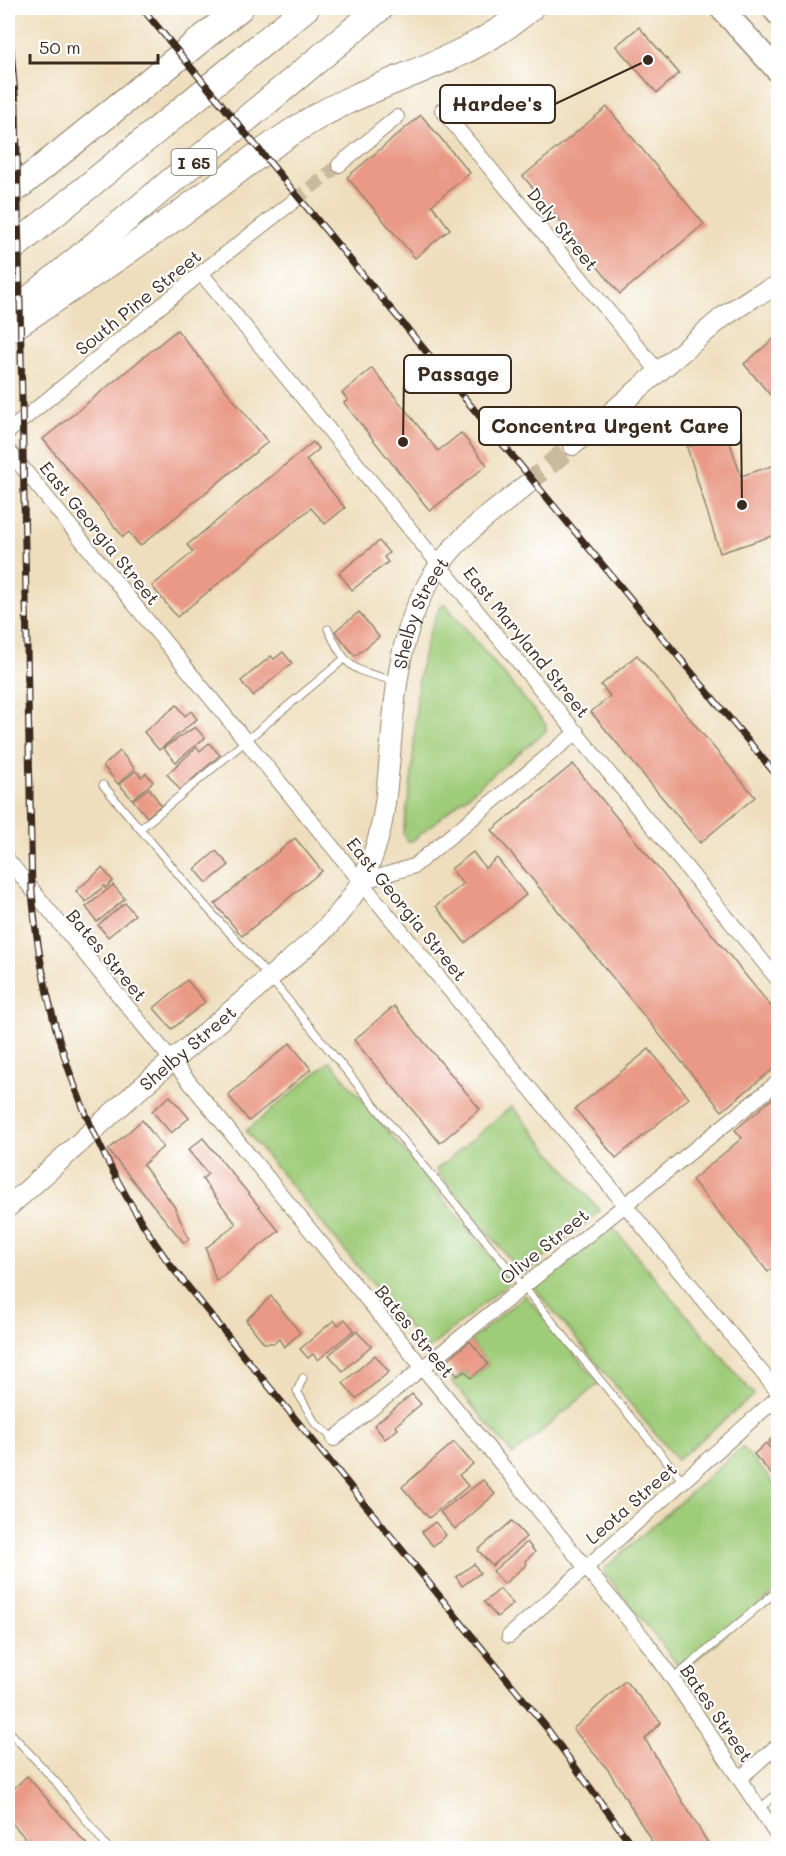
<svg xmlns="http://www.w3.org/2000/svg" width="786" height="1856" font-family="Mali,sans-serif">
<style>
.green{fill:#9fcc79;stroke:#6d7b4c;stroke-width:1.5}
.building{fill:#e99985}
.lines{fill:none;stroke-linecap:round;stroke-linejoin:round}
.minor-tunnel{stroke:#caba9d;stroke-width:14;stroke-dasharray:14 7;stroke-linecap:butt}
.secondary-tunnel{stroke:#caba9d;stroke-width:20;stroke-dasharray:20 10;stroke-linecap:butt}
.service-casing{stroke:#94846e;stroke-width:9}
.minor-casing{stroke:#94846e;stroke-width:16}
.secondary-casing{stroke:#94846e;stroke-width:22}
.primary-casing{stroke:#94846e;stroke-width:25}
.motorway-casing{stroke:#94846e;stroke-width:28}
.service{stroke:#fff;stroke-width:7}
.minor{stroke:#fff;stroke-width:14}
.secondary{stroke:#fff;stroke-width:20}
.primary{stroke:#fff;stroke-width:22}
.motorway{stroke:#fff;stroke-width:26}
.rail-casing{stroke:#3b2a1e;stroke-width:7}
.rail{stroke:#fff;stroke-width:4.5;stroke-dasharray:14;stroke-linecap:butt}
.labels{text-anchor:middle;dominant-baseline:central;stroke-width:4.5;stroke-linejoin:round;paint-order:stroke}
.shield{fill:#fff;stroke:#766a62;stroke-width:1.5}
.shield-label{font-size:16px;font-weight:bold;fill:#3b2a1e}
.street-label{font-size:18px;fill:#3b2a1e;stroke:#fff}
.leader{fill:none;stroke:#3b2a1e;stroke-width:2}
.callout-dot{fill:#3b2a1e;stroke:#fff;stroke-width:2}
.callout{fill:#fff;stroke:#3b2a1e;stroke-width:2}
.callout-label{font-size:20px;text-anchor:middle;font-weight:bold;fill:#3b2a1e}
</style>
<rect width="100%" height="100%" fill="#fff"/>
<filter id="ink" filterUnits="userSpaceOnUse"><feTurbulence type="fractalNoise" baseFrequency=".0167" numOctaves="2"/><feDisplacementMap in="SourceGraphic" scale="12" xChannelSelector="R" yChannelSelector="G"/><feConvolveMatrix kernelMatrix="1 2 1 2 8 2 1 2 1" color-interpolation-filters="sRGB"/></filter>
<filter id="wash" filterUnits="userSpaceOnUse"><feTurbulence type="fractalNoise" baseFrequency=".008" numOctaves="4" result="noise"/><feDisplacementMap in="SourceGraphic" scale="24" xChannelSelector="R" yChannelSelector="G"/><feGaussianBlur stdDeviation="1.35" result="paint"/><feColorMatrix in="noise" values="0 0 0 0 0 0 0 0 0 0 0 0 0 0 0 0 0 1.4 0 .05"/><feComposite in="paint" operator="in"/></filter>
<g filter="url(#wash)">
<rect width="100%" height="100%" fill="#eedebd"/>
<!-- green -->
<g class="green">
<path d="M445 604 546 725V731L412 841 407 842 403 833C406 813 410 793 412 774 417 718 413 657 441 606Z"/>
<path d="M330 1061 511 1281 427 1350 246 1131Z"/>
<path d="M512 1106 600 1211 523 1275 436 1170Z"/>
<path d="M610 1224 754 1395 677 1460 534 1288Z"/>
<path d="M525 1295 599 1383 513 1455 452 1381 465 1371 472 1378 488 1364 470 1341Z"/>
<path d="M742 1447 778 1488V1589L683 1671 605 1574 604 1569Z"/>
</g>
<g id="blocks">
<!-- building -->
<g class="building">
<path d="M639 27 679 73 657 93 616 46Z"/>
<path d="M607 107 704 224 620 294 523 176Z"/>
<path d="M421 115 470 173 432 205 450 229 415 258 347 177Z"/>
<path d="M177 330 268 442 140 546 129 532 123 537 43 439Z"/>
<path d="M778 335V401L777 403 744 364Z"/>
<path d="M372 368 438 451 461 433 487 465 430 511 344 403 348 400 342 393Z"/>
<path d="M725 428 741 476 778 464V534L720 553 687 447 706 441 704 432Z"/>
<path d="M313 442 319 449 306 460 345 508 325 524 311 508 177 617 152 586 193 552 187 545Z"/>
<path d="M379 541 389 553 384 557 388 562 352 590 339 573Z"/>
<path d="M359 612 379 637 355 656 335 631Z"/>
<path d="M283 652 292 663 253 696 241 681 271 656 274 659Z"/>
<path d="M637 655 755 797 700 843 591 712 610 696 601 685Z"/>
<path d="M177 705 185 716 191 711 197 719 159 750 144 732Z"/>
<path d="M195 727 205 738 176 762 163 748Z"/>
<path d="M209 743 220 755 180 790 167 774 197 747 200 751Z"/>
<path d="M120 751 135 769 118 784 103 766Z"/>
<path d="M573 764 778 1015V1065L722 1111 492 830Z"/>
<path d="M136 771 141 777 146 773 153 782 132 799 119 784Z"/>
<path d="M149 788 161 805 147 817 133 800Z"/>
<path d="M295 838 322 871 242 936 215 904Z"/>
<path d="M216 851 229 865 207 883 195 869Z"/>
<path d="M473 852 485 868 497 858 526 895 465 943 436 906 463 884 451 869Z"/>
<path d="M102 868 113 881 105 888 104 886 86 902 76 891Z"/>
<path d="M113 885 125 899 97 922 86 907Z"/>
<path d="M125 903 135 915 108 937 98 925Z"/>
<path d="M187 980 205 1002 172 1029 154 1008Z"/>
<path d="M394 1006 480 1109 440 1143 354 1040Z"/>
<path d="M290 1043 311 1069 249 1121 228 1095Z"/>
<path d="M649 1049 689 1098 616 1158 575 1109Z"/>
<path d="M778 1094V1264L768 1272 692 1180 742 1138 735 1130Z"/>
<path d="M170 1096 189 1118 171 1133 152 1111Z"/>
<path d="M142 1120 163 1147 143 1165 174 1206 189 1239 184 1243 108 1150Z"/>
<path d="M203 1138 279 1231 216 1281 206 1248 236 1224 202 1179 208 1174 188 1150Z"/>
<path d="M271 1296 300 1333 284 1347 279 1339 274 1343H264L246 1320Z"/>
<path d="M345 1319 354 1330 318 1360 313 1354 308 1358 300 1349 334 1320 338 1325Z"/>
<path d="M356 1331 371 1346 343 1371 329 1355Z"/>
<path d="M470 1341 488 1364 471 1378 465 1371 458 1376 446 1361Z"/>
<path d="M375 1355 389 1372 356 1399 343 1383Z"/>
<path d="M412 1394 421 1404 395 1426 398 1429 385 1439 374 1425Z"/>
<path d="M778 1432V1455L769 1441Z"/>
<path d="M454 1442 473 1464 459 1475 468 1486 429 1518 402 1487Z"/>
<path d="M766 1443 778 1457V1482L754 1454Z"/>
<path d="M483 1480 495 1494 455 1529 440 1512Z"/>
<path d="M512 1521 526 1537 492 1566 478 1550Z"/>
<path d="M435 1522 446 1535 433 1546 422 1532Z"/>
<path d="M527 1542 535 1552 525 1561 527 1564 504 1584 493 1571Z"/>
<path d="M474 1564 480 1573 462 1586 456 1577Z"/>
<path d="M500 1589 513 1604 497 1617 484 1602Z"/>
<path d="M625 1681 661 1722 645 1739 711 1848H656L609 1771 573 1729Z"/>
<path d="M27 1776 90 1848H17L27 1840 11 1822 8 1825V1794Z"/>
</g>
</g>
</g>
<g filter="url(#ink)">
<use href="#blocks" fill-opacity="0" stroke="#94846e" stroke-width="1.5"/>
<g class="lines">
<!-- minor-tunnel -->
<path class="minor-tunnel" d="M294 201 339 165"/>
<!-- secondary-tunnel -->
<path class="secondary-tunnel" d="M526 485 573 445"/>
<!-- service casing -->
<g class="service-casing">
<g id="service">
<path d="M328 629C348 670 351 669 395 681"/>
<path d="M103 785 201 901 270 978 683 1481"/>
<path d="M140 829 343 660"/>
<path d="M303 1378 297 1391 315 1423 334 1439"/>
<path d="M673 1679 778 1590"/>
<path d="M8 1730 56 1782 108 1848"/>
<path d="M759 1809 778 1793"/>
</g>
</g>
<!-- minor casing -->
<g class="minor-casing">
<g id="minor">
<path d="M442 110 657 370"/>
<path d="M339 165 397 117"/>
<path d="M201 273 778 980"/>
<path d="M8 432 201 273 294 201"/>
<path d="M8 450 778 1392"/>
<path d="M8 860 645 1640 673 1679 778 1837"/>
<path d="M361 882 414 866 577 732"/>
<path d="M334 1439 778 1082"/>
<path d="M509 1636 778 1397"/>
<path d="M739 1779 778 1745"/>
</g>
</g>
<!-- secondary casing -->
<g class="secondary-casing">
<g id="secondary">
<path d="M573 445 723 317 755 296 778 286"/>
<path id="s1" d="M8 1207C63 1159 116 1108 172 1061 204 1034 236 1007 268 979 305 947 336 926 361 882 383 842 386 800 390 755 396 683 400 611 449 553 470 527 501 507 526 485"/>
</g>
</g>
<!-- primary casing -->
<g class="primary-casing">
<g id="primary">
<path d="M721 8 778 71"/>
<path d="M773 8 778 14"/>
</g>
</g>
<!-- motorway casing -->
<g class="motorway-casing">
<g id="motorway">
<path d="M8 195 240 8"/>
<path d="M8 252 306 8"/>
<path d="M26 302 380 8"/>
<path d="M8 330C65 293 122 256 177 216 222 183 266 147 313 119 386 76 465 64 530 8"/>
</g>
</g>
<!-- service -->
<use href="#service" class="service"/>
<!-- minor -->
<use href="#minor" class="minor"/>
<!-- secondary -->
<use href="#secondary" class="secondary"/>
<!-- primary -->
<use href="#primary" class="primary"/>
<!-- motorway -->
<use href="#motorway" class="motorway"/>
<!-- rail casing -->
<g class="rail-casing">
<g id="rail">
<path d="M142 8 778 777"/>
<path d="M8 17 16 105 32 892C42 1027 92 1156 171 1266L546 1727 634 1848"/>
</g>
</g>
<!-- rail -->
<use href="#rail" class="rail"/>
</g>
</g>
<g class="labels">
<!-- shield labels -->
<rect class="shield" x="171.5" y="149" width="45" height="26" rx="4.5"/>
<g class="shield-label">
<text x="194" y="162">I 65</text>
</g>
<!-- street labels -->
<g class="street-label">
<text transform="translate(563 229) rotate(51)">Daly Street</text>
<text transform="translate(138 302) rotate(-39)">South Pine Street</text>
<text transform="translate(100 533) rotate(51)">East Georgia Street</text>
<text stroke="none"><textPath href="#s1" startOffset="759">Shelby Street</textPath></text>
<text transform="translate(527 642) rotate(51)">East Maryland Street</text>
<text transform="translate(407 909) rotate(51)">East Georgia Street</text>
<text transform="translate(107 955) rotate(50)">Bates Street</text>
<text stroke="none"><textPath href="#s1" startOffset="240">Shelby Street</textPath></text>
<text transform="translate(544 1246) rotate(-39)">Olive Street</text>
<text transform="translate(415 1331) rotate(51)">Bates Street</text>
<text transform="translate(631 1503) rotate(-41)">Leota Street</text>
<text transform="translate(717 1713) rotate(56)">Bates Street</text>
</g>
</g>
<!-- callouts -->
<path class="leader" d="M648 60L555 104M403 442L404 374M742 505L741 426"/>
<g class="callout-dot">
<circle cx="648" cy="60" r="6"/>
<circle cx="403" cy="442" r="6"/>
<circle cx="742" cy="505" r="6"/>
</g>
<g class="callout">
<rect x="440" y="85" width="115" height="38" rx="6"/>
<rect x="404" y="355" width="107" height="38" rx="6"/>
<rect x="479" y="407" width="262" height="38" rx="6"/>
</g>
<g class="callout-label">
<text x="497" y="111">Hardee's</text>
<text x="458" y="381">Passage</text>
<text x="610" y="433">Concentra Urgent Care</text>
</g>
<!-- margin -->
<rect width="786" height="1856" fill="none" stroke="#fff" stroke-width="30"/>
<!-- scale -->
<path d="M30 54v9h128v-9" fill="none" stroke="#3b2a1e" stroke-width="3"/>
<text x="39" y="54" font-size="18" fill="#3b2a1e" stroke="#ffffff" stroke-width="4.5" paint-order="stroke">50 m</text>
</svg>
